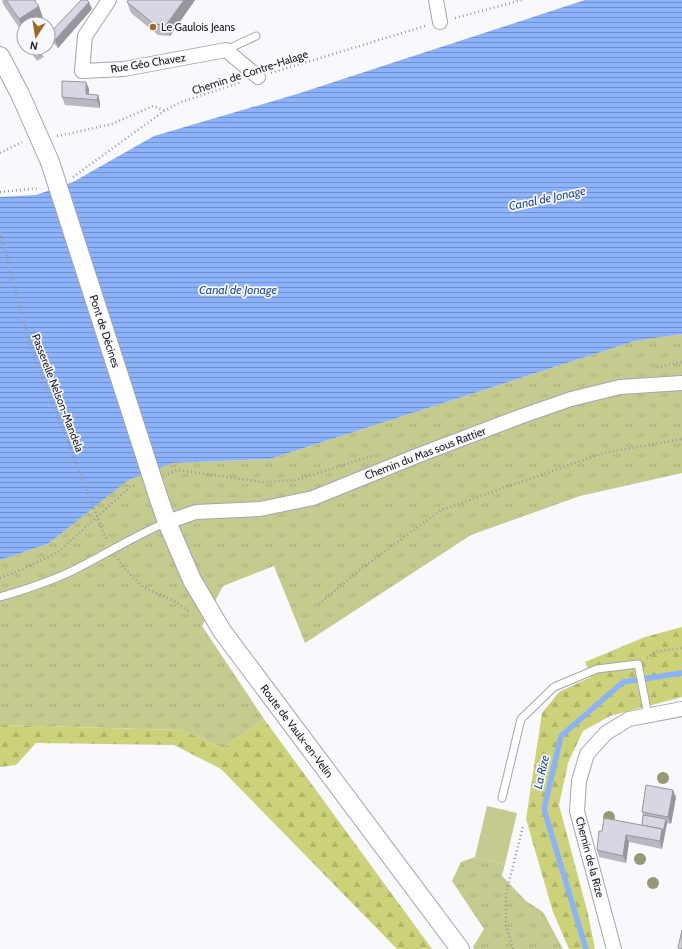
<svg xmlns="http://www.w3.org/2000/svg" width="682" height="949" font-family="Cabin,sans-serif">
<style>
.grass{fill:url(#grass-tufts)}
.forest{fill:url(#forest-firs)}
.park{fill:#c5ca8e}
.water{fill:url(#water-rules)}
.lines{fill:none;stroke-linecap:round;stroke-linejoin:round}
.stream{stroke:#8cb2fa;stroke-width:5.5}
.service-casing{stroke:#a5a4b0;stroke-width:9}
.minor-casing{stroke:#a5a4b0;stroke-width:16}
.tertiary-casing{stroke:#a5a4b0;stroke-width:20}
.path{stroke:#9a999e;stroke-width:2.5;stroke-dasharray:1 3;stroke-linecap:butt}
.service{stroke:#fff;stroke-width:7}
.minor{stroke:#fff;stroke-width:14}
.tertiary{stroke:#fff;stroke-width:18}
.tertiary-bridge-casing{stroke:#a5a4b0;stroke-width:20;stroke-linecap:butt}
.path-bridge{stroke:#9a999e;stroke-width:2.5;stroke-dasharray:1 3;stroke-linecap:butt}
.tertiary-bridge{stroke:#fff;stroke-width:18}
.tree{fill:#979874}
.wall{fill:#b9b8c2}
.shaded-wall{fill:#96969e}
.building{fill:#d7d6e2;stroke:#96969e}
.poi-dot{fill:#a06923;stroke:#f8f8fd;stroke-width:1.5}
.labels{text-anchor:middle;dominant-baseline:central;stroke-width:3.5;stroke-linejoin:round;paint-order:stroke}
.poi-label{font-size:11px;fill:#212025;stroke:#f8f8fd;text-anchor:start}
.street-label{font-size:11px;fill:#212025;stroke:#f8f8fd}
.water-label{font-size:12px;font-style:italic;fill:#254d9f;stroke:#f8f8fd}
</style>
<defs>
<pattern id="grass-tufts" width="24" height="20" patternUnits="userSpaceOnUse"><rect width="24" height="20" fill="#c5ca8e"/><path d="M3 7l-1-3M5 7V3M7 7l1-3M15 17l-1-3M17 17v-4M19 17l1-3" fill="none" stroke="#a9ad7a"/></pattern>
<pattern id="forest-firs" width="22" height="20" patternUnits="userSpaceOnUse"><rect width="22" height="20" fill="#ccd27a"/><path d="M5 1l3.5 6h-7zM16 11l3.5 6h-7z" fill="#afb469"/></pattern>
<pattern id="water-rules" width="6" height="5" patternUnits="userSpaceOnUse"><rect width="6" height="5" fill="#8cb2fa"/><path d="M0 2.5h6" fill="none" stroke="#7290ca"/></pattern>
</defs>
<rect width="100%" height="100%" fill="#f8f8fd"/>
<!-- grass -->
<g class="grass">
<path d="M682 334V473L580 496 471 535 305 643 274 566 223 586 202 626 264 719 223 748 182 730 0 725V560L48 544 128 479 173 463 270 459 635 341Z"/>
<path d="M475 857 505 864 502 876 526 901 543 912 563 949H474L473 947 484 929 452 881 461 862Z"/>
</g>
<!-- forest -->
<g class="forest">
<path d="M682 627V697L610 716 583 731 568 763 559 805 588 914 595 949H569L553 912 526 819 542 713 559 692 591 677 585 662 645 637Z"/>
<path d="M264 719 432 949H397L221 769 174 745 36 743 16 765 0 767V725L182 730 223 748Z"/>
</g>
<!-- park -->
<path class="park" d="M487 806 517 813 505 864 475 857Z"/>
<!-- water -->
<path class="water" d="M585 0H682V334L635 341 270 459 173 463 128 480 48 544 0 560V197L36 195 73 182 154 136 297 94Z"/>
<g class="lines">
<!-- stream -->
<path class="stream" d="M586 949 544 809 561 736 623 682 682 673"/>
<!-- service casing -->
<g class="service-casing">
<g id="service">
<path d="M226 50 256 36"/>
<path d="M0 597C24 590 49 582 72 571 104 555 134 536 167 522"/>
<path d="M502 798 521 719 554 687 597 669 638 664 648 715"/>
</g>
</g>
<!-- minor casing -->
<g class="minor-casing">
<g id="minor">
<path d="M109 0 85 36 82 71 124 69 226 50 258 77"/>
<path d="M436 0 440 22"/>
<path d="M167 522 196 512 260 509 313 498 419 455 522 416 571 399 620 387 682 383"/>
<path d="M614 949 577 811 579 781 587 754 606 733 629 719 682 709"/>
</g>
</g>
<!-- tertiary casing -->
<g class="tertiary-casing">
<g id="tertiary">
<path d="M0 56 20 94 50 162"/>
<path d="M159 499 167 522 192 580 222 631 460 949"/>
</g>
</g>
<!-- path -->
<g class="path">
<path d="M455 18 522 0"/>
<path d="M271 73 425 26"/>
<path d="M57 136 68 134 112 124 153 106 164 110"/>
<path d="M0 153 22 142"/>
<path d="M73 177 164 111 181 102 242 82"/>
<path d="M0 192 40 188"/>
<path d="M657 367 682 362"/>
<path d="M168 474 177 470 263 482 296 480 372 456"/>
<path d="M104 534 107 539"/>
<path d="M118 559 122 566 143 587 174 601 190 612"/>
<path d="M0 578 23 569 58 552 130 487 137 485"/>
<path d="M319 604 357 572 441 510 603 453 682 439"/>
<path d="M647 658 654 652 682 648"/>
<path d="M513 949 506 926V894L523 826"/>
</g>
<!-- service -->
<use href="#service" class="service"/>
<!-- minor -->
<use href="#minor" class="minor"/>
<!-- tertiary -->
<use href="#tertiary" class="tertiary"/>
<!-- tertiary-bridge casing -->
<g class="tertiary-bridge-casing">
<path id="tertiary-bridge" d="M50 162 159 499"/>
</g>
<!-- path-bridge -->
<path class="path-bridge" d="M0 232 32 351 104 534"/>
<!-- tertiary-bridge -->
<use href="#tertiary-bridge" class="tertiary-bridge"/>
</g>
<!-- trees -->
<g class="tree">
<circle cx="663" cy="778" r="6"/>
<circle cx="609" cy="817" r="6"/>
<circle cx="640" cy="859" r="6"/>
<circle cx="653" cy="883" r="6"/>
</g>
<!-- wall -->
<g class="wall">
<path d="M2 0H37L35 1 24 24V35L3 4Z"/>
<path d="M195 0 170 36 158 35 131 13 127 2Z"/>
<path d="M92 9 58 48 52 41 49 34Z"/>
<path d="M31 50 42 54 44 57 37 61 33 54Z"/>
<path d="M86 82 89 89V94L98 95 100 102V108L65 105 62 97Z"/>
<path d="M676 797 671 824 667 823 662 849 629 842 626 863 599 857 597 850 642 825 643 815 642 812Z"/>
</g>
<!-- shaded-wall -->
<g class="shaded-wall">
<path d="M184 0H195L170 36 166 25Z"/>
<path d="M89 2 92 9 58 48 55 40Z"/>
<path d="M39 6 45 24H24V32L19 19Z"/>
<path d="M86 82 89 89 88 100 86 94Z"/>
<path d="M98 95 100 102V108L97 100Z"/>
<path d="M673 790 676 797 671 824 668 817Z"/>
<path d="M666 819 667 823 662 849 660 841 662 829Z"/>
<path d="M626 835 629 842 626 863 623 856Z"/>
</g>
<!-- building -->
<g class="building">
<path d="M6 0H34L39 6 19 19Z"/>
<path d="M81 0H87L89 2 55 40 49 34Z"/>
<path d="M128 0H184L166 25 154 24 127 2Z"/>
<path d="M35 48H39L42 54 36 58 31 50Z"/>
<path d="M62 81 86 82V94L98 95 97 100 62 97Z"/>
<path d="M646 785 673 790 668 817 642 812Z"/>
<path d="M643 815 666 819 663 832 662 829 642 825Z"/>
<path d="M604 818 662 829 660 841 626 835 623 856 597 850 599 831H602Z"/>
<path d="M682 930V949L678 948Z"/>
</g>
<!-- markers -->
<circle class="poi-dot" cx="153" cy="27" r="4"/>
<g class="labels">
<!-- poi labels -->
<g class="poi-label">
<text x="161" y="27">Le Gaulois Jeans</text>
</g>
<!-- street labels -->
<g class="street-label">
<text transform="translate(148 63) rotate(-9)">Rue Géo Chavez</text>
<text transform="translate(250 72) rotate(-18)">Chemin de Contre-Halage</text>
<text transform="translate(105 331) rotate(72)">Pont de Décines</text>
<text transform="translate(58 393) rotate(69)">Passerelle Nelson-Mandela</text>
<text transform="translate(425 453) rotate(-21)">Chemin du Mas sous Rattier</text>
<text transform="translate(297 731) rotate(53)">Route de Vaulx-en-Velin</text>
<text transform="translate(590 857) rotate(75)">Chemin de la Rize</text>
</g>
<!-- water labels -->
<g class="water-label">
<text transform="translate(547 198) rotate(-12)">Canal de Jonage</text>
<text x="238" y="289">Canal de Jonage</text>
<text transform="translate(541 772) rotate(-77)">La Rize</text>
</g>
</g>
<!-- north arrow -->
<g transform="translate(36 36) rotate(192)"><circle r="19" fill="#f8f8fd" stroke="#a2a2a7"/>
<path d="M0-3L7 15L0 10L-7 15Z" fill="#a06923"/>
<text y="-6" font-size="11" font-weight="bold" text-anchor="middle" fill="#212025">N</text>
</g>
</svg>
